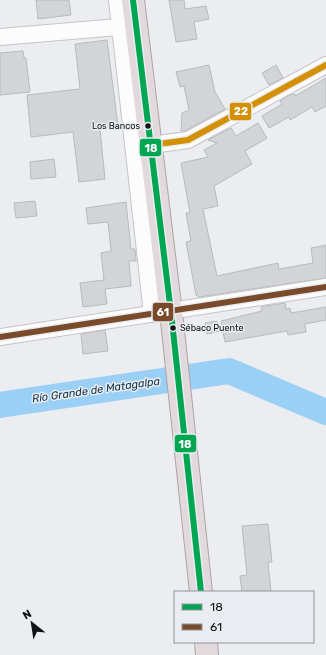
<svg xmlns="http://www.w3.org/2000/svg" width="326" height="655" font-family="Rubik,sans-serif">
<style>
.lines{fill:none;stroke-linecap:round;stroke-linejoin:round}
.river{stroke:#9acff6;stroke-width:26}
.building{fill:#d2d4d7;stroke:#b8babc}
.street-casing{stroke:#c3c5c7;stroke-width:18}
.highway-casing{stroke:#ada4a8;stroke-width:24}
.street{stroke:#fcfcfd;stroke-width:16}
.highway{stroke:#e2d9dc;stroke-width:22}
.bus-1-casing{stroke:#e9edf2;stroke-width:9}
.bus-2-casing{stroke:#e9edf2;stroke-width:9}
.bus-3-casing{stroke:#e9edf2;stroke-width:9}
.bus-1{stroke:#00a651;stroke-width:6}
.bus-2{stroke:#7a4b2a;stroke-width:6}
.bus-3{stroke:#d49003;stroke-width:6}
.bus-dot{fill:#101213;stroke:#e9edf2;stroke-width:1.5}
.labels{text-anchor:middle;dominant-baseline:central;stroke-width:3;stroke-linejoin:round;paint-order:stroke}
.bus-label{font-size:9px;fill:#101213;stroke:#e9edf2;text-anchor:end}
.water-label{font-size:11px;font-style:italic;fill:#103147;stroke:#e9edf2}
.line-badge{stroke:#e9edf2;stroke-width:1.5}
.badge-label{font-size:11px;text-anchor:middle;font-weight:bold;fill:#fff}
</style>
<rect width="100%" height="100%" fill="#ebedf0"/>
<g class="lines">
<!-- river -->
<path class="river" d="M0 405 229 371 326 412"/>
</g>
<!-- building -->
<g class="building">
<path d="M36 0H69L71 15 38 19Z"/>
<path d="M169 0H184L185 9 206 6 209 19 194 22 197 39 176 42Z"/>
<path d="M107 40 118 126 100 129 105 179 79 182 73 132 31 137 27 95 80 89 75 44Z"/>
<path d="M23 51 24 58H26L30 92 0 95V53Z"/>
<path d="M209 65 215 92 225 109 185 131H181L182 113 189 110 184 86 180 87 176 72Z"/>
<path d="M276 65 283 78 269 85 262 73Z"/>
<path d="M326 78V106L315 112 312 107 290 120 289 117 269 128 262 116 282 104 280 101 292 94 297 95Z"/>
<path d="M258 123 267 138 245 151 252 164 214 186 218 206 203 209 217 276 278 263 279 269 313 263 311 248 326 245V278L199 297 196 295 186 242 191 241 186 213H190L181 163 208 157 204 150 217 143 208 140 231 128 236 136Z"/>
<path d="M54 159 56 177 31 179 30 162Z"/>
<path d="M35 201 37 216 16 218 14 203Z"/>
<path d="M126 202 131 249H135L136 261H129L131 286 105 289 107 304 83 307 80 283 104 280 101 253 111 251 108 222 88 224 86 208Z"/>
<path d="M285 303 286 309 290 308 291 313 326 307V320L305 324 306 332 288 335 287 331 225 342 221 321 262 311 261 307Z"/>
<path d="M217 321 219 331 207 334 205 323Z"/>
<path d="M105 330 108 351 83 354 81 334Z"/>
<path d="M268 524 272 562H268L271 592H242L240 576 247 575 242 526Z"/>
</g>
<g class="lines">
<!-- street casing -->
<g class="street-casing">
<g id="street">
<path d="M117 0 152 314"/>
<path d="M0 37 130 26"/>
<path d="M151 145 188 140 326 65"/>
<path d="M0 337 326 287"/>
</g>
</g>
<!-- highway casing -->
<g class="highway-casing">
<g id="highway">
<path d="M133 0 172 321 201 592"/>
<path d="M206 642 207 655"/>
</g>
</g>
<!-- street -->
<use href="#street" class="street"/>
<!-- highway -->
<use href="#highway" class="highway"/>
<!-- bus-1 casing -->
<g class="bus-1-casing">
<path id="bus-1" d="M133 0 172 321 201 592"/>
</g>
<!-- bus-2 casing -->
<g class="bus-2-casing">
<path id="bus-2" d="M0 337 326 287"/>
</g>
<!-- bus-3 casing -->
<g class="bus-3-casing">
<path id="bus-3" d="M151 145 188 140 326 65"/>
</g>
<!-- bus-1 -->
<use href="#bus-1" class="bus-1"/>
<!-- bus-2 -->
<use href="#bus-2" class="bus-2"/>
<!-- bus-3 -->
<use href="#bus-3" class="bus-3"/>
</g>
<!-- markers -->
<g class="bus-dot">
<circle cx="148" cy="126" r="3.5"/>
<circle cx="173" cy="328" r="3.5"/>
</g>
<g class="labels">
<!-- bus labels -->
<g class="bus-label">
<text x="140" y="126">Los Bancos</text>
<text x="180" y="328" text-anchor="start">Sébaco Puente</text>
</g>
<!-- water labels -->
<g class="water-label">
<text transform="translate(96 390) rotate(-8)">Río Grande de Matagalpa</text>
</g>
</g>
<g class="line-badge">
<rect x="229" y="102" width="23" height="19" rx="4" fill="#d49003"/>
<rect x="139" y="138" width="23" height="19" rx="4" fill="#00a651"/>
<rect x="152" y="302" width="22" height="20" rx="4" fill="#7a4b2a"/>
<rect x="174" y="434" width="23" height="19" rx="4" fill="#00a651"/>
</g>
<g class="badge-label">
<text x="241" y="115">22</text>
<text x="151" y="152">18</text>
<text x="163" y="316">61</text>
<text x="185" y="448">18</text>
</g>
<!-- legend -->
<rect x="174" y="591" width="140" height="52" fill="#e9edf2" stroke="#929599"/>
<rect x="182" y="604" width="20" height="6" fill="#00a651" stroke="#929599"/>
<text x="210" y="611" font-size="12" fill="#101213">18</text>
<rect x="182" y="624" width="20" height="6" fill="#7a4b2a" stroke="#929599"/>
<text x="210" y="631" font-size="12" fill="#101213">61</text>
<!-- north arrow -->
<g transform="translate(32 623) rotate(330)" stroke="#e9edf2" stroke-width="3" paint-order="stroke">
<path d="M0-3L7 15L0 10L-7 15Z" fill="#101213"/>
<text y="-6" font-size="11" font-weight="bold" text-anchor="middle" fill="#101213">N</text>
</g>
</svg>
